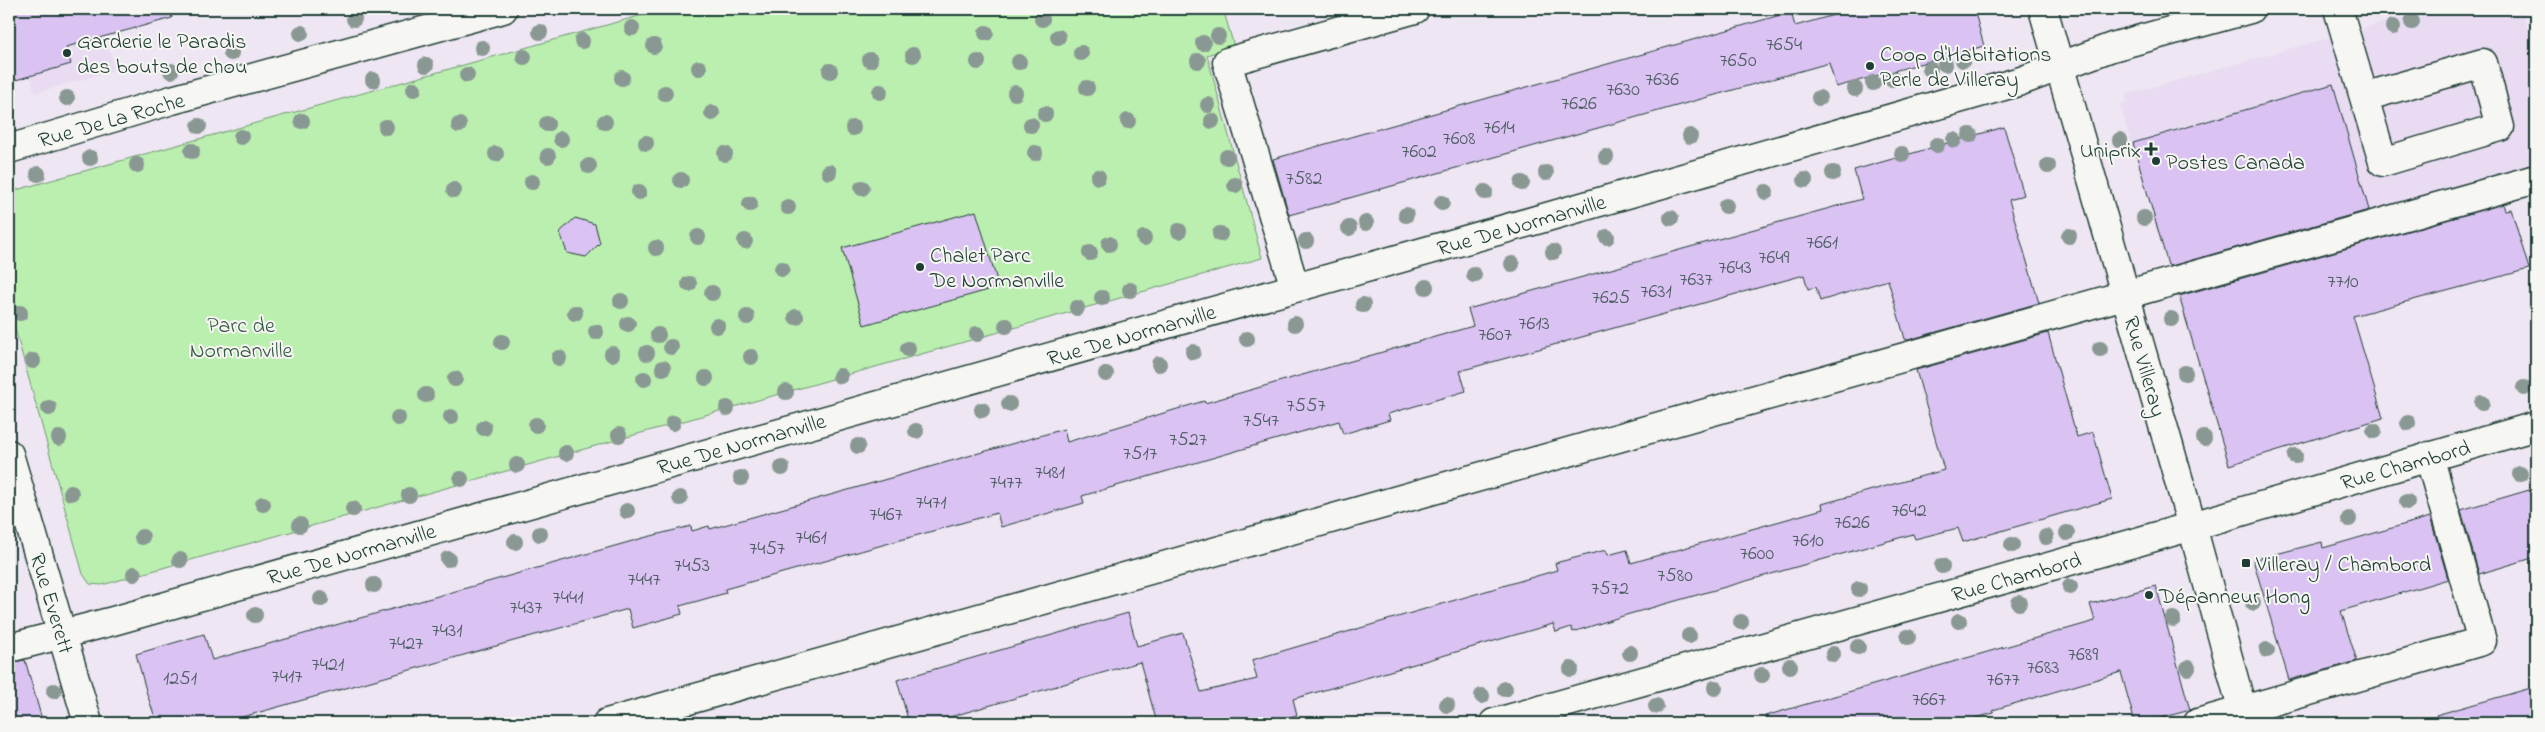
<svg xmlns="http://www.w3.org/2000/svg" width="2545" height="732" viewBox="0 0 2545 732" font-family="'Indie Flower',sans-serif">
<style>
.built{fill:#e8dbf2}
.green{fill:#bbefaf;stroke:#6d9672}
.building{fill:#dac2f2;stroke:#1f3d34}
.lines{fill:none;stroke-linecap:round;stroke-linejoin:round}
.minor-casing{stroke:#1f3d34;stroke-width:31}
.minor{stroke:#f6f6f2;stroke-width:28}
.tree{fill:#899893}
.poi-dot{fill:#1f3d34;stroke:#f6f6f2;stroke-width:2}
.labels{text-anchor:middle;stroke-width:4;stroke-linejoin:round;paint-order:stroke}
.number-label{font-size:20px;fill:#4e5e64}
.poi-label{font-size:22px;fill:#1f3d34;stroke:#f6f6f2;text-anchor:start}
.street-label{font-size:22px;fill:#1f3d34;stroke:#f6f6f2}
.park-label{font-size:22px;fill:#365846;stroke:#f6f6f2}
</style>
<rect width="100%" height="100%" fill="#eee6f2"/>
<filter id="ink" filterUnits="userSpaceOnUse"><feTurbulence type="fractalNoise" baseFrequency=".02" numOctaves="2"/><feDisplacementMap in="SourceGraphic" scale="10" xChannelSelector="R" yChannelSelector="G"/><feConvolveMatrix kernelMatrix="1 2 1 2 8 2 1 2 1" color-interpolation-filters="sRGB"/></filter>
<g filter="url(#ink)">
<path class="built" d="M12,9H97L115,70L35,93Z
M2432,9H2522L2536,59V166L2170,271L2120,105L2128,101L2125,95Z"/>
<path class="green" d="M664,9H1223L1234,46L1207,55L1262,258L102,585L90,584L83,574L9,307V192Z"/>
<path class="building" d="M9,9H170L172,18L66,47L71,64L9,82Z
M1855,9H1974L1984,46L1836,87L1829,63L1289,215L1273,159L1791,12L1795,26Z
M2333,84L2369,210L2171,266L2168,265L2133,143Z
M2004,127L2024,195L2009,200L2039,303L1908,340L1905,339L1888,280L1820,301L1816,287L1808,289L1804,275L1460,371L1466,391L1388,414L1390,420L1343,434L1339,421L1082,496L1084,503L1001,527L997,513L725,589L726,593L680,606L682,614L633,628L628,609L221,723H157L147,694L136,654L204,634L212,660L643,538L691,526L692,531L709,526L710,529L1064,429L1067,442L1204,401L1205,403L1473,326L1468,309L1862,199L1854,170Z
M2503,204L2505,210L2511,209L2529,269L2353,316L2383,418L2229,465L2179,296Z
M976,211L999,287L864,325L842,248Z
M575,218L595,224L600,243L586,257L567,253L560,232Z
M2048,333L2077,437L2093,432L2112,499L1963,542L1958,528L1915,539L1913,534L1626,615L1573,632L1571,627L1556,632L1553,624L1293,699L1297,715L1266,723H1157L1140,662L929,723H909L897,680L1128,613L1137,646L1183,633L1201,692L1257,679L1252,660L1557,570L1555,563L1606,550L1608,555L1627,550L1631,563L1823,509L1822,504L1944,470L1916,370Z
M2536,488V557L2479,574L2461,510Z
M2430,517L2448,579L2341,611L2357,661L2289,680L2253,560L2322,542L2323,548Z
M2156,586L2190,710L2143,723H2135L2121,672L1993,710L1994,713L1975,718L1977,723H1766L1765,716L2095,621L2090,604Z
M25,660L43,723H9V663Z
M2531,688L2536,703V723H2437L2436,715Z"/>
<g class="lines">
<g class="minor-casing">
<path id="minor" d="M2043,9L2192,526L2246,723
M2338,9L2383,162L2500,127L2483,63L2364,97
M9,149L172,100L503,9
M1295,288L1227,62L1415,9
M9,454L88,723
M9,648L113,621L1547,217L2021,81L2112,47L2250,9
M607,723L2536,179
M1494,723L2137,542L2536,426
M2198,723L2482,641L2429,456"/>
</g>
<use href="#minor" class="minor"/>
</g>
<g class="tree">
<circle cx="354" cy="19" r="8"/>
<circle cx="1042" cy="19" r="8"/>
<circle cx="2412" cy="22" r="8"/>
<circle cx="2393" cy="27" r="8"/>
<circle cx="632" cy="28" r="8"/>
<circle cx="540" cy="32" r="8"/>
<circle cx="301" cy="33" r="8"/>
<circle cx="986" cy="33" r="8"/>
<circle cx="1218" cy="36" r="8"/>
<circle cx="1058" cy="37" r="8"/>
<circle cx="582" cy="41" r="8"/>
<circle cx="1203" cy="43" r="8"/>
<circle cx="654" cy="46" r="8"/>
<circle cx="482" cy="48" r="8"/>
<circle cx="231" cy="53" r="8"/>
<circle cx="1081" cy="53" r="8"/>
<circle cx="913" cy="55" r="8"/>
<circle cx="524" cy="57" r="8"/>
<circle cx="870" cy="60" r="8"/>
<circle cx="1963" cy="60" r="8"/>
<circle cx="1198" cy="61" r="8"/>
<circle cx="978" cy="62" r="8"/>
<circle cx="1019" cy="62" r="8"/>
<circle cx="1945" cy="64" r="8"/>
<circle cx="426" cy="65" r="8"/>
<circle cx="699" cy="68" r="8"/>
<circle cx="1930" cy="69" r="8"/>
<circle cx="171" cy="71" r="8"/>
<circle cx="830" cy="71" r="8"/>
<circle cx="467" cy="75" r="8"/>
<circle cx="622" cy="78" r="8"/>
<circle cx="1892" cy="79" r="8"/>
<circle cx="373" cy="80" r="8"/>
<circle cx="1873" cy="83" r="8"/>
<circle cx="1087" cy="88" r="8"/>
<circle cx="414" cy="89" r="8"/>
<circle cx="1855" cy="89" r="8"/>
<circle cx="880" cy="92" r="8"/>
<circle cx="665" cy="93" r="8"/>
<circle cx="1015" cy="93" r="8"/>
<circle cx="67" cy="98" r="8"/>
<circle cx="1819" cy="98" r="8"/>
<circle cx="1208" cy="105" r="8"/>
<circle cx="712" cy="113" r="8"/>
<circle cx="1045" cy="114" r="8"/>
<circle cx="302" cy="121" r="8"/>
<circle cx="1128" cy="121" r="8"/>
<circle cx="1212" cy="121" r="8"/>
<circle cx="605" cy="122" r="8"/>
<circle cx="547" cy="124" r="8"/>
<circle cx="459" cy="125" r="8"/>
<circle cx="1031" cy="125" r="8"/>
<circle cx="199" cy="126" r="8"/>
<circle cx="386" cy="127" r="8"/>
<circle cx="853" cy="128" r="8"/>
<circle cx="1970" cy="135" r="8"/>
<circle cx="1690" cy="136" r="8"/>
<circle cx="241" cy="137" r="8"/>
<circle cx="561" cy="139" r="8"/>
<circle cx="1954" cy="140" r="8"/>
<circle cx="2120" cy="140" r="8"/>
<circle cx="646" cy="143" r="8"/>
<circle cx="1937" cy="145" r="8"/>
<circle cx="192" cy="151" r="8"/>
<circle cx="1035" cy="153" r="8"/>
<circle cx="496" cy="154" r="8"/>
<circle cx="725" cy="154" r="8"/>
<circle cx="1902" cy="154" r="8"/>
<circle cx="548" cy="156" r="8"/>
<circle cx="1227" cy="157" r="8"/>
<circle cx="1606" cy="157" r="8"/>
<circle cx="90" cy="158" r="8"/>
<circle cx="137" cy="165" r="8"/>
<circle cx="589" cy="166" r="8"/>
<circle cx="2048" cy="166" r="8"/>
<circle cx="829" cy="172" r="8"/>
<circle cx="1546" cy="173" r="8"/>
<circle cx="1833" cy="173" r="8"/>
<circle cx="38" cy="174" r="8"/>
<circle cx="1098" cy="177" r="8"/>
<circle cx="681" cy="180" r="8"/>
<circle cx="1805" cy="180" r="8"/>
<circle cx="532" cy="182" r="8"/>
<circle cx="1522" cy="183" r="8"/>
<circle cx="1235" cy="185" r="8"/>
<circle cx="862" cy="188" r="8"/>
<circle cx="454" cy="190" r="8"/>
<circle cx="639" cy="192" r="8"/>
<circle cx="1485" cy="192" r="8"/>
<circle cx="1766" cy="192" r="8"/>
<circle cx="1442" cy="203" r="8"/>
<circle cx="750" cy="204" r="8"/>
<circle cx="1726" cy="206" r="8"/>
<circle cx="788" cy="207" r="8"/>
<circle cx="1406" cy="215" r="8"/>
<circle cx="1671" cy="218" r="8"/>
<circle cx="2144" cy="218" r="8"/>
<circle cx="1366" cy="223" r="8"/>
<circle cx="1349" cy="228" r="8"/>
<circle cx="1179" cy="231" r="8"/>
<circle cx="1220" cy="234" r="8"/>
<circle cx="2069" cy="236" r="8"/>
<circle cx="698" cy="237" r="8"/>
<circle cx="1607" cy="237" r="8"/>
<circle cx="1144" cy="238" r="8"/>
<circle cx="745" cy="241" r="8"/>
<circle cx="1306" cy="241" r="8"/>
<circle cx="1109" cy="244" r="8"/>
<circle cx="656" cy="248" r="8"/>
<circle cx="1553" cy="252" r="8"/>
<circle cx="1090" cy="253" r="8"/>
<circle cx="1512" cy="264" r="8"/>
<circle cx="782" cy="269" r="8"/>
<circle cx="1474" cy="275" r="8"/>
<circle cx="689" cy="284" r="8"/>
<circle cx="1426" cy="287" r="8"/>
<circle cx="1130" cy="290" r="8"/>
<circle cx="712" cy="293" r="8"/>
<circle cx="1102" cy="298" r="8"/>
<circle cx="621" cy="301" r="8"/>
<circle cx="1363" cy="305" r="8"/>
<circle cx="1077" cy="308" r="8"/>
<circle cx="20" cy="313" r="8"/>
<circle cx="575" cy="313" r="8"/>
<circle cx="747" cy="317" r="8"/>
<circle cx="796" cy="317" r="8"/>
<circle cx="2171" cy="319" r="8"/>
<circle cx="628" cy="324" r="8"/>
<circle cx="1295" cy="324" r="8"/>
<circle cx="717" cy="326" r="8"/>
<circle cx="1006" cy="326" r="8"/>
<circle cx="596" cy="332" r="8"/>
<circle cx="977" cy="334" r="8"/>
<circle cx="658" cy="335" r="8"/>
<circle cx="1247" cy="339" r="8"/>
<circle cx="502" cy="342" r="8"/>
<circle cx="671" cy="347" r="8"/>
<circle cx="908" cy="349" r="8"/>
<circle cx="2100" cy="349" r="8"/>
<circle cx="1193" cy="352" r="8"/>
<circle cx="647" cy="353" r="8"/>
<circle cx="612" cy="354" r="8"/>
<circle cx="751" cy="357" r="8"/>
<circle cx="559" cy="358" r="8"/>
<circle cx="33" cy="361" r="8"/>
<circle cx="1159" cy="364" r="8"/>
<circle cx="663" cy="368" r="8"/>
<circle cx="2185" cy="373" r="8"/>
<circle cx="1106" cy="374" r="8"/>
<circle cx="840" cy="376" r="8"/>
<circle cx="706" cy="378" r="8"/>
<circle cx="455" cy="379" r="8"/>
<circle cx="644" cy="379" r="8"/>
<circle cx="2524" cy="388" r="8"/>
<circle cx="786" cy="392" r="8"/>
<circle cx="426" cy="395" r="8"/>
<circle cx="2482" cy="403" r="8"/>
<circle cx="1009" cy="404" r="8"/>
<circle cx="49" cy="408" r="8"/>
<circle cx="727" cy="408" r="8"/>
<circle cx="982" cy="410" r="8"/>
<circle cx="451" cy="417" r="8"/>
<circle cx="398" cy="418" r="8"/>
<circle cx="673" cy="423" r="8"/>
<circle cx="2408" cy="423" r="8"/>
<circle cx="536" cy="425" r="8"/>
<circle cx="484" cy="428" r="8"/>
<circle cx="916" cy="431" r="8"/>
<circle cx="2374" cy="431" r="8"/>
<circle cx="619" cy="435" r="8"/>
<circle cx="59" cy="438" r="8"/>
<circle cx="2204" cy="438" r="8"/>
<circle cx="858" cy="446" r="8"/>
<circle cx="566" cy="453" r="8"/>
<circle cx="2295" cy="456" r="8"/>
<circle cx="517" cy="465" r="8"/>
<circle cx="782" cy="468" r="8"/>
<circle cx="2520" cy="474" r="8"/>
<circle cx="741" cy="478" r="8"/>
<circle cx="461" cy="479" r="8"/>
<circle cx="71" cy="493" r="8"/>
<circle cx="409" cy="495" r="8"/>
<circle cx="680" cy="498" r="8"/>
<circle cx="2407" cy="502" r="8"/>
<circle cx="263" cy="504" r="8"/>
<circle cx="353" cy="509" r="8"/>
<circle cx="627" cy="511" r="8"/>
<circle cx="2349" cy="519" r="8"/>
<circle cx="300" cy="525" r="8"/>
<circle cx="2067" cy="533" r="8"/>
<circle cx="540" cy="534" r="8"/>
<circle cx="142" cy="537" r="8"/>
<circle cx="2046" cy="537" r="8"/>
<circle cx="515" cy="542" r="8"/>
<circle cx="2012" cy="545" r="8"/>
<circle cx="448" cy="559" r="8"/>
<circle cx="180" cy="560" r="8"/>
<circle cx="1942" cy="566" r="8"/>
<circle cx="134" cy="574" r="8"/>
<circle cx="374" cy="585" r="8"/>
<circle cx="2070" cy="587" r="8"/>
<circle cx="1859" cy="589" r="8"/>
<circle cx="321" cy="599" r="8"/>
<circle cx="2019" cy="603" r="8"/>
<circle cx="2253" cy="603" r="8"/>
<circle cx="255" cy="615" r="8"/>
<circle cx="2173" cy="619" r="8"/>
<circle cx="1959" cy="621" r="8"/>
<circle cx="1741" cy="622" r="8"/>
<circle cx="1689" cy="636" r="8"/>
<circle cx="1908" cy="637" r="8"/>
<circle cx="1858" cy="647" r="8"/>
<circle cx="2267" cy="650" r="8"/>
<circle cx="1630" cy="653" r="8"/>
<circle cx="1833" cy="654" r="8"/>
<circle cx="1790" cy="666" r="8"/>
<circle cx="2188" cy="668" r="8"/>
<circle cx="1571" cy="669" r="8"/>
<circle cx="1762" cy="675" r="8"/>
<circle cx="1715" cy="688" r="8"/>
<circle cx="1505" cy="689" r="8"/>
<circle cx="54" cy="691" r="8"/>
<circle cx="1482" cy="696" r="8"/>
<circle cx="1447" cy="705" r="8"/>
<circle cx="1656" cy="706" r="8"/>
</g>
</g>
<g class="poi-dot">
<circle cx="67" cy="53" r="5"/>
<circle cx="1870" cy="66" r="5"/>
<path d="M2148.5 141.5h5v5h5v5h-5v5h-5v-5h-5v-5h5z"/>
<circle cx="2156" cy="161" r="5"/>
<circle cx="920" cy="267" r="5"/>
<rect x="2241" y="558" width="10" height="10" rx="2.5"/>
<circle cx="2149" cy="595" r="5"/>
</g>
<g class="labels">
<g class="number-label">
<text x="1784" y="50">7654</text>
<text x="1738" y="66">7650</text>
<text x="1662" y="85">7636</text>
<text x="1623" y="95">7630</text>
<text x="1579" y="109">7626</text>
<text x="1499" y="133">7614</text>
<text x="1459" y="144">7608</text>
<text x="1419" y="157">7602</text>
<text x="1304" y="184">7582</text>
<text x="1822" y="248">7661</text>
<text x="1774" y="263">7649</text>
<text x="1735" y="273">7643</text>
<text x="1696" y="285">7637</text>
<text x="2343" y="287">7710</text>
<text x="1656" y="297">7631</text>
<text x="1611" y="303">7625</text>
<text x="1534" y="329">7613</text>
<text x="1495" y="340">7607</text>
<text x="1306" y="411">7557</text>
<text x="1261" y="426">7547</text>
<text x="1188" y="445">7527</text>
<text x="1140" y="459">7517</text>
<text x="1050" y="478">7481</text>
<text x="1006" y="488">7477</text>
<text x="931" y="508">7471</text>
<text x="1909" y="516">7642</text>
<text x="886" y="520">7467</text>
<text x="1852" y="528">7626</text>
<text x="811" y="543">7461</text>
<text x="1808" y="546">7610</text>
<text x="767" y="554">7457</text>
<text x="1757" y="559">7600</text>
<text x="692" y="571">7453</text>
<text x="1675" y="581">7580</text>
<text x="644" y="585">7447</text>
<text x="1610" y="594">7572</text>
<text x="568" y="603">7441</text>
<text x="526" y="613">7437</text>
<text x="447" y="636">7431</text>
<text x="406" y="649">7427</text>
<text x="2083" y="660">7689</text>
<text x="328" y="670">7421</text>
<text x="2043" y="673">7683</text>
<text x="287" y="682">7417</text>
<text x="180" y="684">1251</text>
<text x="2003" y="685">7677</text>
<text x="1929" y="705">7667</text>
</g>
<g class="poi-label">
<text x="77" y="48">Garderie le Paradis<tspan x="77" dy="25">des bouts de chou</tspan></text>
<text x="1880" y="61">Coop d'Habitations<tspan x="1880" dy="25">Perle de Villeray</tspan></text>
<text x="2141" y="157" text-anchor="end">Uniprix</text>
<text x="2166" y="169">Postes Canada</text>
<text x="930" y="262">Chalet Parc<tspan x="930" dy="25">De Normanville</tspan></text>
<text x="2256" y="571">Villeray / Chambord</text>
<text x="2159" y="603">Dépanneur Hong</text>
</g>
<g class="street-label">
<text transform="translate(111 119) rotate(-16)" y="8">Rue De La Roche</text>
<text transform="translate(1521 224) rotate(-16)" y="8">Rue De Normanville</text>
<text transform="translate(1131 334) rotate(-16)" y="8">Rue De Normanville</text>
<text transform="translate(2146 366) rotate(74)" y="8">Rue Villeray</text>
<text transform="translate(741 443) rotate(-16)" y="8">Rue De Normanville</text>
<text transform="translate(2405 464) rotate(-16)" y="8">Rue Chambord</text>
<text transform="translate(351 553) rotate(-16)" y="8">Rue De Normanville</text>
<text transform="translate(2016 576) rotate(-16)" y="8">Rue Chambord</text>
<text transform="translate(53 603) rotate(73)" y="8">Rue Everett</text>
</g>
<g class="park-label">
<text x="241" y="332">Parc de<tspan x="241" dy="25">Normanville</tspan></text>
</g>
</g>
<rect width="2545" height="732" fill="none" stroke="#f6f6f2" stroke-width="30"/>
<rect x="15" y="15" width="2515" height="702" fill="none" stroke="#1f3d34" stroke-width="2" filter="url(#ink)"/>
</svg>
